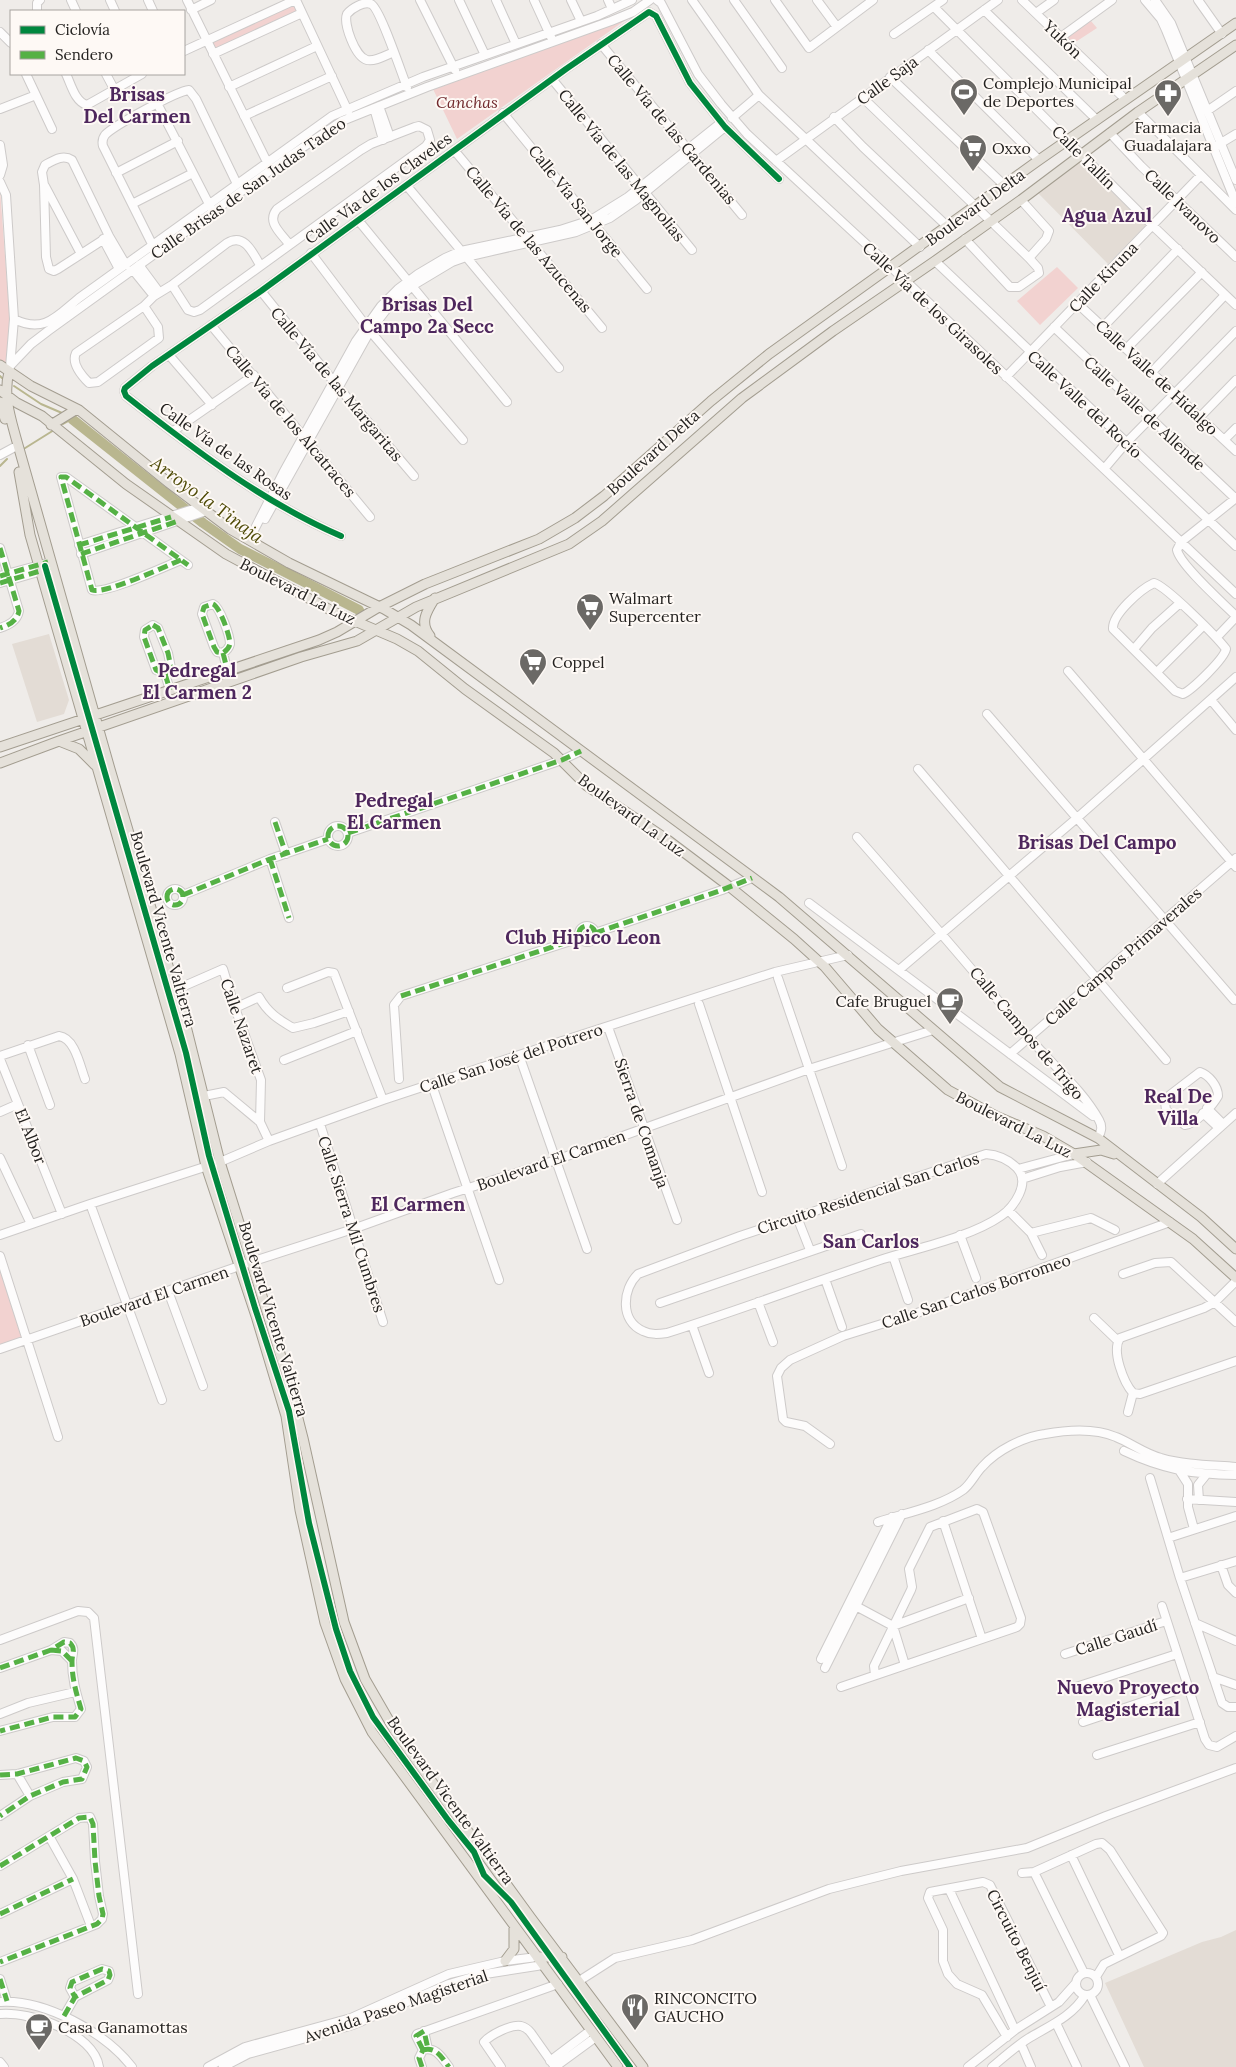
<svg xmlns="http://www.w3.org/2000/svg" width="1236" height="2067" viewBox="0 0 1236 2067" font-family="Lora,serif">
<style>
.built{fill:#e3dcd5}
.green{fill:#f2d2d0}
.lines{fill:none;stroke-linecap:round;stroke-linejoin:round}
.stream{stroke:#b9b68f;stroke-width:2}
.river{stroke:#b9b68f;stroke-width:10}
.minor-casing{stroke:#cdcac9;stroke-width:10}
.major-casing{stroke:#a39d90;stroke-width:11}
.minor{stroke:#fdfcfc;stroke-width:8}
.major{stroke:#e5e1da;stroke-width:9}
.quiet{stroke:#55b145;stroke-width:5;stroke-dasharray:10 5;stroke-linecap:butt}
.cycleway-casing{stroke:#fef9f5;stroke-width:9}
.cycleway{stroke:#00873e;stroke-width:6}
.labels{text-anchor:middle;stroke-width:4;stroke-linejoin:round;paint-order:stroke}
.street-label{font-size:16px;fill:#242220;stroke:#fef9f5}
.poi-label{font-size:16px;fill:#242220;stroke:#fef9f5;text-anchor:start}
.park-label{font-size:16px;font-style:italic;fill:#71292d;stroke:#fef9f5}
.water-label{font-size:18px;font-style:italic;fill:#4f4b07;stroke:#fef9f5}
.quarter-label{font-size:19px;font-weight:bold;fill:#4e275d;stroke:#fef9f5}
</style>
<rect width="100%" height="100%" fill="#efece9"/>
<path class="built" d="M1081,161L1146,225L1108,264L1038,193Z
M49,634L69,700L64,714L37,722L12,644Z
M1236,1930V2067H1144L1105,1983L1202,1942L1221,1937Z"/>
<path class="green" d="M293,3L298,12L216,51L211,42Z
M627,19L457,139L433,89Z
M1091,21L1097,28L1074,43L1065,36Z
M0,190L10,321L6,366L0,362Z
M1057,267L1078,288L1040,325L1017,301Z
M0,1256L27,1340L0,1349Z"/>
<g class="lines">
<path class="stream" d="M0,376L2,378
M14,386L41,404L62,413
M63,424L72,419
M22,450L54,430
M0,466L7,459"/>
<path class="river" d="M72,419L203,523L240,549L359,610"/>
<g class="minor-casing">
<path id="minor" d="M71,0L76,11
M110,0L115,11
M148,0L153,11
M187,0L268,164
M296,0L348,111
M420,0L455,70
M459,0L485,55
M496,0L516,44
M534,0L551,37
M571,0L581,21
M608,0L612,9
M657,0L661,3L698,74L721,104L747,134L891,267L1236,594
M692,0L759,95L920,247
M734,0L782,68
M775,0L809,48L873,0
M817,0L837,27
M1022,0L1125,99
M1145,0L1161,19L1166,30L1236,203
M1155,0L1171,23L1236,180
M1198,0L1222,34
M934,7L1153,226L1236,305
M191,10L211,0
M984,10L1097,120
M37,11V3L40,0
M1036,13L1054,0
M0,32L11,43
M894,34L943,0
M1061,37L1112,0
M601,44L742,215
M928,50L1039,160
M184,51L295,0
M394,52C386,55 375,62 367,60C355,57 343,23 347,14C352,8 364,1 371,4C380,8 402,75 407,87
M213,54L302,13
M26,74L52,129
M66,74C71,84 75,102 87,105L142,74
M106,74L114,89
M890,77L1004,185
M552,79L692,250
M229,87L317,46
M862,97L1029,258L1038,268L1039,273L1019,287H1010L965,239
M157,103L211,208
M379,106L390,137
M374,108L383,140
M0,109L36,95
M1207,111L1236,91
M1138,112L1236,210
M503,113L647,289
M244,116L332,76
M834,117L863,147L948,227
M732,118L759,95
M1110,133L1141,166L1236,257
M0,145L3,165L0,175
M1216,146L1236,134
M454,150L602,328
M776,161L998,0
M116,173L178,141
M0,182L6,195L14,319C44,334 57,316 79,298L332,116L423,77L597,16L632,0
M45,186L81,254
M407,186L559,368
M1021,200L1049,231L1046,239L1029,258
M132,204L193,173
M358,220L507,402
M109,236L58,269L54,271L49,269L46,257L44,185L42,172L45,165C54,160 63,154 72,160L109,236L126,265
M103,239L119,269
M154,248L103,146C102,142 102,139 105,135C113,126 177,91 189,90L196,99L237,184
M311,253L370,331L463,440
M935,261L1236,546
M139,265L159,292
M133,270L154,296
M172,285L188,310L194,312L200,310L426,146L430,140L427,130L419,126L415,127L371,144L361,150L277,209C266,222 281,233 289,244
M261,291L334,382L414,476
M1078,304L1236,451
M144,306L158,327L159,338L98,382L89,383C82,376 71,363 76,353L144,306L154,296L172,285L227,243C244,233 252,251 260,265
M211,325L370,517
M1054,327L1236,499
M1103,327L1178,249
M1126,349L1202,272
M169,355L212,405
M10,366L31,344L48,331L293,154L342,121L427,87L611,21L633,12L650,0
M10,367L14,319
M1151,373L1225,295
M1006,377L1200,176
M1200,417L1236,380
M172,432L254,375
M1224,440L1236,428
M0,455L13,448
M1104,469L1126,443L1236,331
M1236,498L1181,542L1177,550C1180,565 1223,603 1236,616
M265,519L370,331L386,310L412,286L452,262L466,257L576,232L610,218L636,200L725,127
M341,536C267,504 203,456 140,407L126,396L124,391L125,388L152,366L261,291L566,69L649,12L656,16L690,83L725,127L779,179
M249,540L283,473L356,341L381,306L398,289L418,274L445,258L461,251L560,230L591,220L628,197L722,122
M79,545L200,507
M0,548L19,611C17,621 9,625 0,628
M81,554L206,511
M181,560C166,566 104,595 92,590L61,477H66L188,565
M0,576L51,562
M0,583L52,568
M1154,583C1166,586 1217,637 1226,649C1224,659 1193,689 1183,694L1175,691L1113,629C1112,614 1141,589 1154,583Z
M213,604C220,607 230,636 230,644C229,648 226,651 223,653L217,652L214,647L202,614L204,607Z
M153,625L158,628L168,653L171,668L165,674L156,670L144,637L145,630Z
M1217,637L1236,617
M1134,649L1152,628L1180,603
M223,653L227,669
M1068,671L1236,867
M1157,672L1203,626
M165,674L170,690
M1211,700L1236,730
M987,714L1234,1000
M918,769L1166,1060
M275,822L286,854
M328 836a10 10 0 1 1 20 0a10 10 0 1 1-20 0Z
M348,833L562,760L581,751
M857,837C915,903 972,969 1028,1036C1051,1064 1082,1089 1099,1120C1103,1127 1101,1132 1098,1138
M270,859L289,918
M167 897a8 8 0 1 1 16 0a8 8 0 1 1-16 0Z
M183,895L270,859L328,839
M809,903L1093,1116
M579 934a8 8 0 1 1 16 0a8 8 0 1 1-16 0Z
M595,933L722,890L752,878
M899,970L1077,818L1236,677
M778,978L842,1166
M287,988L328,972L334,973L383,1100
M175,990L223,969L235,1008L261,1080L260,1122L269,1141
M699,1004L762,1192
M235,1008L259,997C268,1013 278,1019 293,1028L314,1023L349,1011
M608,1027L677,1220
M28,1045L50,1105
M1010,1054L1236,858
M519,1055L587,1249
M0,1056L59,1036C75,1038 80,1066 85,1079
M0,1059L62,1214
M284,1060L357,1031
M1200,1072C1209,1075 1218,1086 1218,1096C1213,1105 1196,1124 1185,1125L1166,1110L1165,1102L1170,1095Z
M399,1079L394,1005L401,996L580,938
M433,1088L499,1280
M204,1096L224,1092L260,1122
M1207,1108L1223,1124
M0,1112L18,1104
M1203,1113L1218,1127
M321,1127L383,1322
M986,1154C999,1155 1008,1159 1017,1168C1031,1183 1014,1207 1001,1216C971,1237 918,1248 883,1259C811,1283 739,1310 667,1333C659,1334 651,1335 643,1331C620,1321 622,1290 638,1274L740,1236Z
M0,1158L31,1224
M1018,1169L1074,1154
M1022,1179L1060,1167L1087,1162
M1157,1184L1236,1113
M92,1209L162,1400
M1008,1210L1031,1233L1091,1218L1115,1230
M797,1217L810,1250
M1031,1233L1042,1255
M0,1235L90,1204L220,1162L269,1141L383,1100L519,1055L775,972L848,955
M960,1235L976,1278
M0,1256L58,1437
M893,1256L908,1300
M1123,1274L1155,1263L1171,1262L1236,1322
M825,1279L842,1327
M168,1291L203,1386
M758,1302L773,1342
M660,1303L861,1234
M1094,1318L1118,1341
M692,1325L709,1373
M0,1349L251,1262L353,1229L453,1193L556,1160L809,1069L933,1030
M1133,1393C1124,1383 1111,1351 1120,1338L1204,1308L1215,1302L1236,1281
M1133,1393L1140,1394L1236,1361
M1128,1412L1133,1393
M830,1444L805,1426L786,1422L783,1419L777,1376L781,1368L790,1360L843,1336L917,1313L1170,1222
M1124,1451C1164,1470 1192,1474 1236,1475
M1179,1470L1188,1484V1507L1194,1529
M1150,1478L1180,1578L1222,1703L1228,1707H1236
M1187,1499L1236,1502
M1199,1500L1198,1485L1206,1475
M943,1521L982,1639
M878,1522C905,1513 939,1507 963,1490C971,1484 975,1474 982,1467C997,1450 1023,1437 1045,1434C1067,1430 1095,1428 1116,1437C1131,1443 1145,1454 1161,1458C1185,1465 1211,1465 1236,1467
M1168,1538L1236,1516
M1221,1565L1228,1585L1236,1593
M1180,1578L1236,1561
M852,1604L893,1626L905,1665
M1162,1606L1205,1739L1209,1745L1217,1747L1236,1736
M1195,1623L1236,1641
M893,1626L969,1598
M0,1640L78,1611L88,1612L94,1618L138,1994
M51,1650L62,1651L72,1661
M1065,1654L1166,1621
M821,1659L892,1517
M0,1668L51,1650L64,1642L70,1643C76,1649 72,1654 72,1661C72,1679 76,1692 81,1709L75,1717H53L0,1731
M825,1668L902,1514
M1213,1677L1236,1685
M841,1687L1017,1627L1020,1624L1021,1618L983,1512L977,1509L930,1527L909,1569L912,1587L911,1590L874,1666L875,1675
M1076,1687L1177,1654
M0,1714L28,1703L75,1692
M1083,1722L1187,1687
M1097,1755L1200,1722
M17,1774L30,1796
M0,1775L17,1774L76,1758L84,1761L87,1767L82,1779L63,1782L30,1796L0,1816
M49,1836L73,1879L91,1926
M1071,1855L1119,1955
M0,1866L79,1818L90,1817L93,1824L95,1861L99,1896L103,1914L102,1919L97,1924L0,1962
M1034,1872L1084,1973
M1022,1873L1034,1872L1096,1844L1102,1843L1110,1850L1163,1933L1161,1936L1104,1964L1096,1977
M949,1889L1015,2030
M0,1914L73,1879
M1076 1984a11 11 0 1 1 22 0a11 11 0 1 1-22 0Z
M0,1979L7,2001
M579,1981L615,1958L692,1940L829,1889L901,1871L1027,1848L1106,1816L1236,1768
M1090,1995L1125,2067
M0,2002C44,1999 105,2032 132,2067
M0,2014C30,2011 94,2033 99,2067
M64,2016L75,1997L108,1980L110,1975L109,1971L102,1969L72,1982L70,1988L75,1997
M1056,2023L1077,2067
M424,2031L428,2049
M1007,2037L982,1995L957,1984L948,1974L943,1961V1930L928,1898L930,1892L983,1882L990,1885L1051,2007
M1021,2044L1031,2067
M423,2050L416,2036L417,2034L558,1984
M423,2050C436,2046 442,2058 449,2067
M550,2061L591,2030
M0,2062L4,2067
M208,2067L245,2047L351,2018L449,1974L505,1961L537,1957
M223,2067L248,2054L353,2025L449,1984L479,1975L543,1965
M422,2067L419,2058L423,2050
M501,2067L484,2042C490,2035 511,2024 521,2026C525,2027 528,2029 531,2033L555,2067
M555,2067L596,2037
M968,2067L1015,2030L1059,2002L1075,1984
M992,2067C1004,2057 1016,2046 1029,2038C1049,2026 1073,2016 1085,1995"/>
</g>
<g class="major-casing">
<path id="major" d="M0,365L31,386L79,410L169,483L230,529L289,563L384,609L411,625L779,897L1000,1087L1098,1138L1201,1217L1236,1249
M9,372C3,394 10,416 16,438L110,769L187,1030L220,1162L288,1379L303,1438L344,1622L365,1679L395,1731L531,1918L643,2067
M0,390L17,403L42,416L126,484L226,554L336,613L397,639L418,651L465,689L554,753L587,786L665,838L730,887L794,939L825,967L878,1029L948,1090L996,1116L1043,1136L1074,1154L1193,1239L1236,1278
M0,402L5,419
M51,425L77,409
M19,472L30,535L180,1054L206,1166L256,1316L286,1416L300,1510L325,1623L345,1679L372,1732L618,2067
M430,636C419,622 427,611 435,598
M59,741L79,749L95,765
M0,747L319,640L337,632L379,607L425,584L539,539L575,518L604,496L711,401L769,354L1039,160L1236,23
M0,763L59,741L301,657L357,641L416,607L569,544L602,521L742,398L833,331L935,261L1021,200L1138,112L1236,45
M1074,1154L1101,1150L1114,1154
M537,1957H562
M505,1961L514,1949V1928"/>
</g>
<use href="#minor" class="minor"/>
<use href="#major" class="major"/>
<path class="quiet" d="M79,545L171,517
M0,548L19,611C17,621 9,625 0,628
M81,554L178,521
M181,560C166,566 104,595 92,590L61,477H66L188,565
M0,576L48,562
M0,583L50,568
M213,604C220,607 230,636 230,644C229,648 226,651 223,653L217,652L214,647L202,614L204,607Z
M153,625L158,628L168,653L171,668L165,674L156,670L144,637L145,630Z
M223,653L227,669
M165,674L170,690
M275,822L286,854
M328 836a10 10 0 1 1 20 0a10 10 0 1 1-20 0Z
M348,833L562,760L581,751
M270,859L289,918
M167 897a8 8 0 1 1 16 0a8 8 0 1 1-16 0Z
M183,895L270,859L328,839
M579 934a8 8 0 1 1 16 0a8 8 0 1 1-16 0Z
M595,933L722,890L752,878
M401,996L580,938
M51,1650L62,1651L72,1661
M0,1668L51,1650L64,1642L70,1643C76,1649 72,1654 72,1661C72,1679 76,1692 81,1709L75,1717H53L0,1731
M0,1775L17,1774L76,1758L84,1761L87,1767L82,1779L63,1782L30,1796L0,1816
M0,1866L79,1818L90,1817L93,1824L95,1861L99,1896L103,1914L102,1919L97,1924L0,1962
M0,1914L73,1879
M0,1979L7,2001
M64,2016L75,1997L108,1980L110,1975L109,1971L102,1969L72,1982L70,1988L75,1997
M423,2050L416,2036L424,2031L428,2049
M423,2050C436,2046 442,2058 449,2067
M422,2067L419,2058L423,2050"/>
<g class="cycleway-casing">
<path id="cycleway" d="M341,536C267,504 203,456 140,407L126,396L124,391L125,388L152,366L261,291L566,69L649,12L656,16L690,83L725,127L779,179
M45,566L186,1053L209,1156L255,1308L289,1411L309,1523L336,1629L350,1671L373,1717L448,1820L474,1852L484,1875L511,1902L630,2067"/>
</g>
<use href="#cycleway" class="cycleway"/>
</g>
<defs>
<g id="stadium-pin" transform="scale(1.4375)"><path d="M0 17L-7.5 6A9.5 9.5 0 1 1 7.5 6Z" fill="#6b6966" stroke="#fef9f5"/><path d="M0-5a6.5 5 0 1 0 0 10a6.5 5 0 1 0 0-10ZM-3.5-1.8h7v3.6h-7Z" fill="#fff"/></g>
<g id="pharmacy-pin" transform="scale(1.4375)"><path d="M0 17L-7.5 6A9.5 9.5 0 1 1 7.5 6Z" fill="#6b6966" stroke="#fef9f5"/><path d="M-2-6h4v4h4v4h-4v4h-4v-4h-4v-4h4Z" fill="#fff"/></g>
<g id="supermarket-pin" transform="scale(1.4375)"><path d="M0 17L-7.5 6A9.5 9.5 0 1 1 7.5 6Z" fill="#6b6966" stroke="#fef9f5"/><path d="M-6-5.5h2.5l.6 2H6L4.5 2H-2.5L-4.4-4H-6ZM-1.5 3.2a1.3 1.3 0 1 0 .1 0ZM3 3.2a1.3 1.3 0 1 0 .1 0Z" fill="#fff"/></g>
<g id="cafe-pin" transform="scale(1.4375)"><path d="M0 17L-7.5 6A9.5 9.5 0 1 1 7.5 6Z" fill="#6b6966" stroke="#fef9f5"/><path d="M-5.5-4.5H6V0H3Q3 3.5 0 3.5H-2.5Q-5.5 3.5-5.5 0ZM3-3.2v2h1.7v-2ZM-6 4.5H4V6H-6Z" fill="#fff"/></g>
<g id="restaurant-pin" transform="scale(1.4375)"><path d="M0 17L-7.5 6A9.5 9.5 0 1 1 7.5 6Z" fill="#6b6966" stroke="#fef9f5"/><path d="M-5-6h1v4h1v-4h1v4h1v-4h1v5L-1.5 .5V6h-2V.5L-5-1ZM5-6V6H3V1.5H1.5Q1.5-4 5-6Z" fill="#fff"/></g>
</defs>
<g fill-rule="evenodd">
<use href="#stadium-pin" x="964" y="92"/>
<use href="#pharmacy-pin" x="1168" y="93"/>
<use href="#supermarket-pin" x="973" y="148"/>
<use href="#supermarket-pin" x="590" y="607"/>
<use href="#supermarket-pin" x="533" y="662"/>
<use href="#cafe-pin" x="950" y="1001"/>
<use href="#restaurant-pin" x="635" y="2007"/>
<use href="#cafe-pin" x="39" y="2027"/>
</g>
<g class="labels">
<g class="street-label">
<text transform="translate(1063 39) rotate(44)" y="6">Yukón</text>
<text transform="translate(887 80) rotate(-36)" y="6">Calle Saja</text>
<text transform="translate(672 129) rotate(50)" y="6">Calle Vía de las Gardenias</text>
<text transform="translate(1084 157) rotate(45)" y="6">Calle Tallín</text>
<text transform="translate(622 165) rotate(51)" y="6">Calle Vía de las Magnolias</text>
<text transform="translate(248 188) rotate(-35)" y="6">Calle Brisas de San Judas Tadeo</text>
<text transform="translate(378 188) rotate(-36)" y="6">Calle Vía de los Claveles</text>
<text transform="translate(576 201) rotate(51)" y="6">Calle Vía San Jorge</text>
<text transform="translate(1183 206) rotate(44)" y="6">Calle Ivanovo</text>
<text transform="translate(975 207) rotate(-36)" y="6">Boulevard Delta</text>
<text transform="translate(529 239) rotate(50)" y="6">Calle Vía de las Azucenas</text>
<text transform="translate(1103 277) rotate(-46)" y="6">Calle Kiruna</text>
<text transform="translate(933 308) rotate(43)" y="6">Calle Vía de los Girasoles</text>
<text transform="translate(1157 377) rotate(43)" y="6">Calle Valle de Hidalgo</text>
<text transform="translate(337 384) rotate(50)" y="6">Calle Vía de las Margaritas</text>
<text transform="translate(1085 404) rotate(43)" y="6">Calle Valle del Rocío</text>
<text transform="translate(1145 413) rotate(43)" y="6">Calle Valle de Allende</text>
<text transform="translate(291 421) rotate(50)" y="6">Calle Vía de los Alcatraces</text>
<text transform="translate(226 451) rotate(35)" y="6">Calle Vía de las Rosas</text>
<text transform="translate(653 452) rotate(-42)" y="6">Boulevard Delta</text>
<text transform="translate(298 591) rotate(27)" y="6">Boulevard La Luz</text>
<text transform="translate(632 815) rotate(36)" y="6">Boulevard La Luz</text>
<text transform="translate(164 929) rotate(74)" y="6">Boulevard Vicente Valtierra</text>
<text transform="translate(1123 956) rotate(-41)" y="6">Calle Campos Primaverales</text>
<text transform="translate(242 1026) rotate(71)" y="6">Calle Nazaret</text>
<text transform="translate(1027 1033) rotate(50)" y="6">Calle Campos de Trigo</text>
<text transform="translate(511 1058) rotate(-18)" y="6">Calle San José del Potrero</text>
<text transform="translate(642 1123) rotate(71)" y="6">Sierra de Comanja</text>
<text transform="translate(1014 1124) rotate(27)" y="6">Boulevard La Luz</text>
<text transform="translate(31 1136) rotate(68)" y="6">El Albor</text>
<text transform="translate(551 1160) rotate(-19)" y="6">Boulevard El Carmen</text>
<text transform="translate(868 1193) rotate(-18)" y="6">Circuito Residencial San Carlos</text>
<text transform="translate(352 1224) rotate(72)" y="6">Calle Sierra Mil Cumbres</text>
<text transform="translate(976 1291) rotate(-19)" y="6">Calle San Carlos Borromeo</text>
<text transform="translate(154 1296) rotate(-19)" y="6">Boulevard El Carmen</text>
<text transform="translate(274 1319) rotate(73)" y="6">Boulevard Vicente Valtierra</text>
<text transform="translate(1116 1637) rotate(-18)" y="6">Calle Gaudí</text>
<text transform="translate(451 1800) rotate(54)" y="6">Boulevard Vicente Valtierra</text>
<text transform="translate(1017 1940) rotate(63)" y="6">Circuito Benjuí</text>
<text transform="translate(396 2006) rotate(-19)" y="6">Avenida Paseo Magisterial</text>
</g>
<g class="poi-label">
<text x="983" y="89">Complejo Municipal<tspan x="983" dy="18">de Deportes</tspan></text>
<text x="1168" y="133" text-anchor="middle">Farmacia<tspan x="1168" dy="18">Guadalajara</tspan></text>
<text x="992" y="154">Oxxo</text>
<text x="609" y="604">Walmart<tspan x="609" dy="18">Supercenter</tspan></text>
<text x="552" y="668">Coppel</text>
<text x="931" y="1007" text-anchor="end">Cafe Bruguel</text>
<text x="654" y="2004">RINCONCITO<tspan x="654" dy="18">GAUCHO</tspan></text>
<text x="58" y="2033">Casa Ganamottas</text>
</g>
<g class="park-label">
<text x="467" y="108">Canchas</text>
</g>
<g class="water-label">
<text transform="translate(207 500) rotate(36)" y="6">Arroyo la Tinaja</text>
</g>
<g class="quarter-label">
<text x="137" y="101">Brisas<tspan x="137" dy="22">Del Carmen</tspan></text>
<text x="1107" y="222">Agua Azul</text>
<text x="427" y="311">Brisas Del<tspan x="427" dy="22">Campo 2a Secc</tspan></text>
<text x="197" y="677">Pedregal<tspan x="197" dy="22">El Carmen 2</tspan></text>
<text x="394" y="807">Pedregal<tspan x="394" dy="22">El Carmen</tspan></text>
<text x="1097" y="849">Brisas Del Campo</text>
<text x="583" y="944">Club Hipico Leon</text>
<text x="1178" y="1103">Real De<tspan x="1178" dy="22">Villa</tspan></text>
<text x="418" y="1211">El Carmen</text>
<text x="871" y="1248">San Carlos</text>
<text x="1128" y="1694">Nuevo Proyecto<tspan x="1128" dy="22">Magisterial</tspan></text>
</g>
</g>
<rect x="10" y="10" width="175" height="65" fill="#fef9f5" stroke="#a7a3a0"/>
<rect x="20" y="26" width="25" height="8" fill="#00873e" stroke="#a7a3a0"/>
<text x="55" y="35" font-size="15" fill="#242220">Ciclovía</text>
<rect x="20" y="51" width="25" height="8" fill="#55b145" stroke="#a7a3a0"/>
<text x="55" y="60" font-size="15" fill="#242220">Sendero</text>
</svg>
